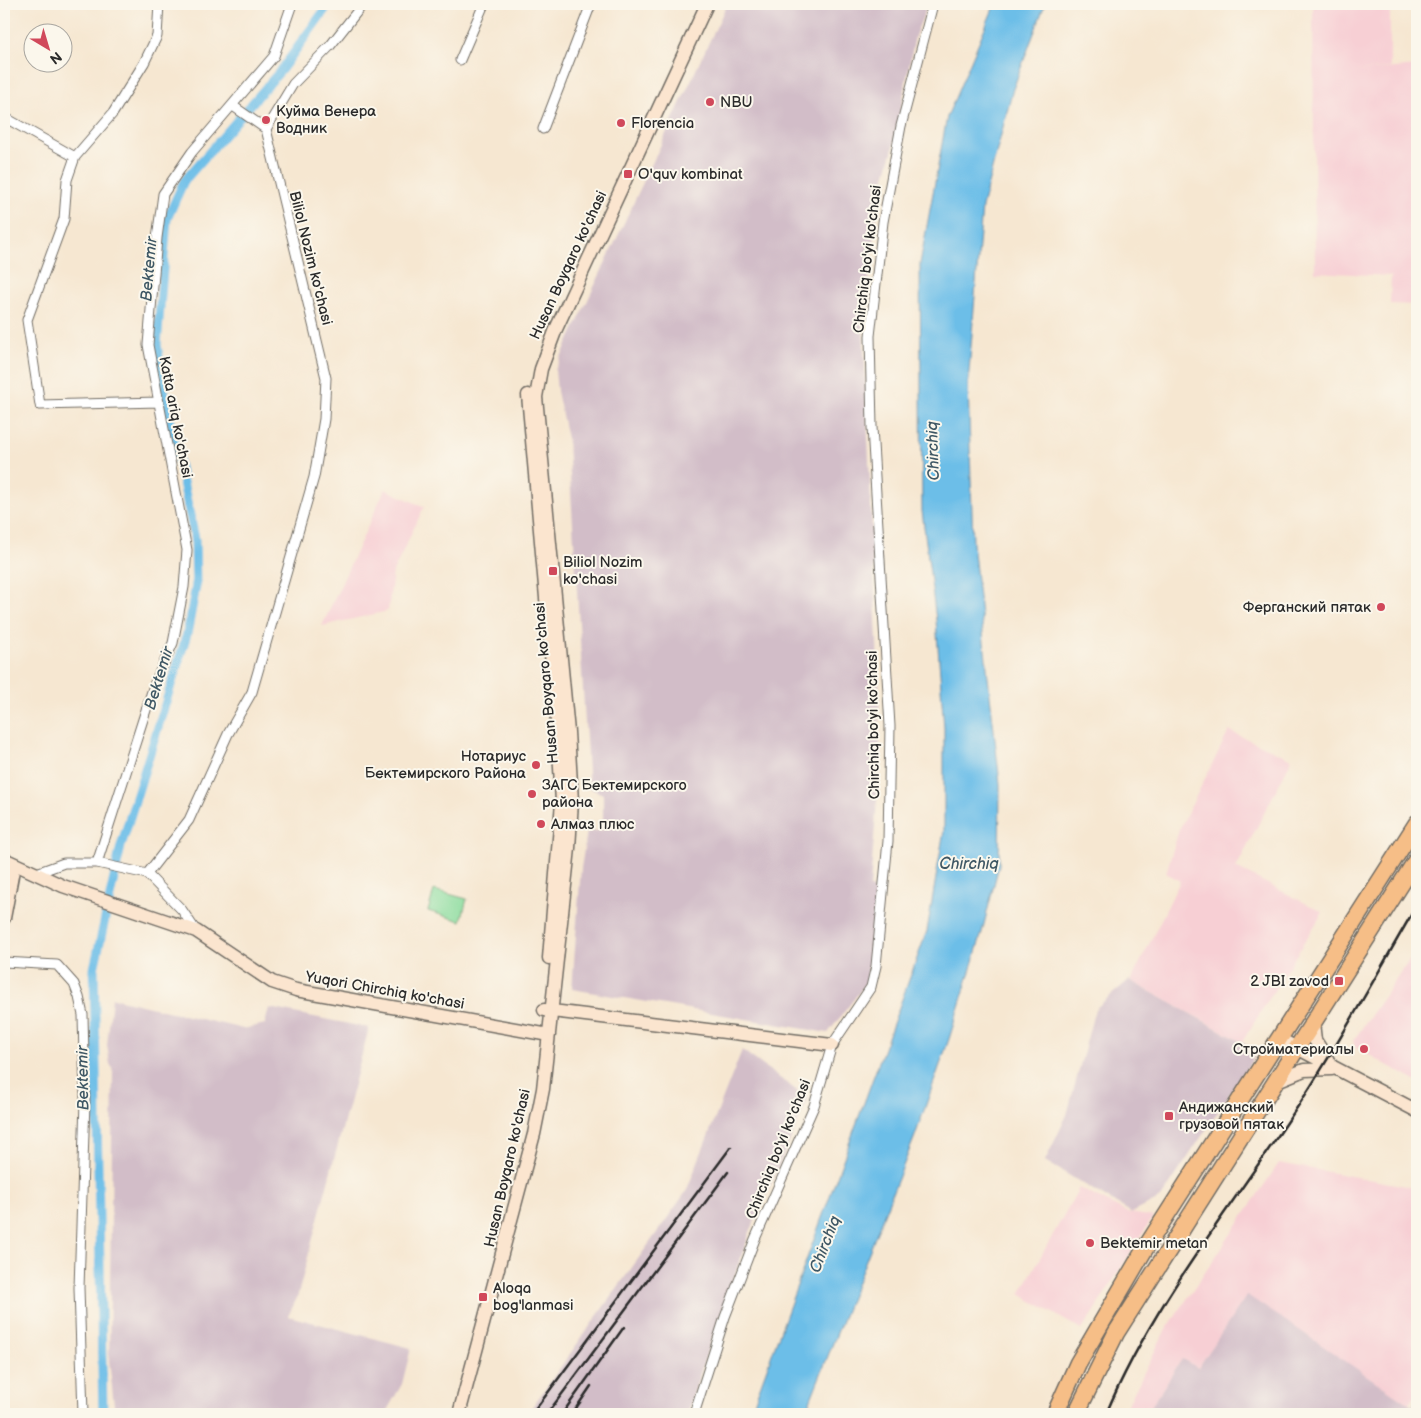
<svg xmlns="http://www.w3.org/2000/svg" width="1421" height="1418" viewBox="0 0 1421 1418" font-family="'Balsamiq Sans',sans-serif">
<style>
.built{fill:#f7cfd4}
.industrial{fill:#d2bdc8}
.green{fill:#88db9c;stroke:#5a8364}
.water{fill:#6cbee8;stroke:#4c748a}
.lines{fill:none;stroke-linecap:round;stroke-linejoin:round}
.canal{stroke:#6cbee8;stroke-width:9}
.street-casing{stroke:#726d65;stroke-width:11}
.secondary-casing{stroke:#726d65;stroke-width:15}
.highway-casing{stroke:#726d65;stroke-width:19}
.street{stroke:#fff;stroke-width:9}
.secondary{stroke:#fbe5cf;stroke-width:12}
.highway{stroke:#f6be87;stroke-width:16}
.rail{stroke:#2b2b2b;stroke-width:2.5}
.poi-dot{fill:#d1495b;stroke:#fbf7ec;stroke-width:2}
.labels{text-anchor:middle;stroke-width:4;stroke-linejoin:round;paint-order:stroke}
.poi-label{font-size:15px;fill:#2b2b2b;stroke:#fbf7ec;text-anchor:start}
.street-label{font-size:15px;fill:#2b2b2b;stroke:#fbf7ec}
.water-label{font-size:16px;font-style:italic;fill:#3e5764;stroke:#fbf7ec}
</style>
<rect width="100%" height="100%" fill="#fbf7ec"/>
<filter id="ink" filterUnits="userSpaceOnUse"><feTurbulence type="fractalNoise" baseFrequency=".02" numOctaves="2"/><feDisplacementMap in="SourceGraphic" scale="10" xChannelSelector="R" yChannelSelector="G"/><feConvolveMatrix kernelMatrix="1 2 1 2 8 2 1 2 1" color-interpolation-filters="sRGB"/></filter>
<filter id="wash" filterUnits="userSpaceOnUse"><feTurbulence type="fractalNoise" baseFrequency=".0096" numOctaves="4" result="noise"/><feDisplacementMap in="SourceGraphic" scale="20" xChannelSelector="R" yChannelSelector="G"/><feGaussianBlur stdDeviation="1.12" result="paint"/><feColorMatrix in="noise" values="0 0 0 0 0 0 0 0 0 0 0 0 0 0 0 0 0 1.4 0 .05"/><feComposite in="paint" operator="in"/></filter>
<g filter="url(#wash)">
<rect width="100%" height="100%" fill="#f6e7d1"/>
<path class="built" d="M1313,4H1390V68L1349,72L1417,66V305L1390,304L1391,276L1315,272Z
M385,489L424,507L393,572L388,611L322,626Z
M1229,731L1292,759L1236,868L1323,912L1242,1042L1131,981L1180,881L1166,873L1179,830Z
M1417,956V1082L1355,1047L1353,1041L1411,958Z
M1279,1163L1417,1188V1390L1409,1404L1364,1374L1231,1319L1198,1368L1182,1359L1146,1414H1123L1164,1333Z
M1079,1188L1126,1212L1153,1217L1082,1330L1020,1294Z"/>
<path class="industrial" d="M727,4H928L915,36L892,152L879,199L863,325L879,688L880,762L870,887L876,893L867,982L828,1033L572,989L581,868L587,832L603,830V794L589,788L568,443L557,391L555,370Z
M1129,980L1258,1051L1161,1198L1132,1213L1045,1161L1067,1115L1095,1009Z
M112,998L243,1029L265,1024L269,1008L369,1028L297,1298L288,1316L411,1348L402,1384L385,1414H115L109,1360L113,1069L110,1064L107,1045Z
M742,1050L808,1099L750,1232L707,1352L687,1414H527L686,1192Z
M1247,1295L1412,1406L1417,1397V1414H1146L1182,1359L1198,1368Z"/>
<path class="green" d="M434,890L467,899L461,921L428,911Z"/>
<path class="water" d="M995,4H1045L1013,89L982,207L968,384L973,544L1000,784L999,865L981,936L949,1039L915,1136L805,1414H750L927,931L944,830V728L936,620L922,511L920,264L947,117Z"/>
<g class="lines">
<path class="canal" d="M103,1414L94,969L121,846L187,634L196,586L195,539L166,402L157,345L167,219L184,181L282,69L329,4"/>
</g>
</g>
<g filter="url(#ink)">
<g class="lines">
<g class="street-casing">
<path id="street" d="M460,60L484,4
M233,106L266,129
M4,117L75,157
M543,129L591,4
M159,402L40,405L27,320L64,219L67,180L75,157L113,113L144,63L157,36L159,4
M97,863L154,685L173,643L184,587L187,550L148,345L157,238L163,194L192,152L274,56L292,4
M34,874L64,863H97L147,874L182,910L196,931
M147,874L189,820L228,734L252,692L314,477L324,419L326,378L266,129L293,84L330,46L363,4
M4,962L57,965L74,984L79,997L83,1015L85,1101L79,1288L83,1414
M694,1414L725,1317L755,1239L814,1106L832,1045L871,987L876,966L888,841L890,726L872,427L870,336L883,222L901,126L933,4"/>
</g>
<g class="secondary-casing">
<path id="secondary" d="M528,395L558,733L562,802L549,958
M4,859L63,886L196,931L272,982L296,990L549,1035
M4,918L14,865
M544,1010L832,1045
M1313,1023L1315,1040L1331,1065
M1278,1038L1417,1111
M1277,1081L1304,1070L1332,1069
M459,1414L534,1134L543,1089L569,848L572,801L568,732L536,397L541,369L556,329L707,4"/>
</g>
<g class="highway-casing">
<path id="highway" d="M1055,1414L1078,1363L1146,1247L1417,823
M1076,1414L1116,1333L1417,859"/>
</g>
<use href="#street" class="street"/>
<use href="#secondary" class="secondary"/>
<use href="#highway" class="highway"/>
<path class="rail" d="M532,1414L731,1147
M547,1414L728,1172
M562,1414L624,1327
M572,1414L591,1386
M1106,1414C1154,1300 1235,1203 1302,1100C1343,1037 1379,970 1417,905"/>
</g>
</g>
<g class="poi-dot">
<circle cx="710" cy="102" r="5"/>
<circle cx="266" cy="120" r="5"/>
<circle cx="621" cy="123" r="5"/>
<rect x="623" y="169" width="10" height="10" rx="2.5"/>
<rect x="548" y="566" width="10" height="10" rx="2.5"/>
<circle cx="1381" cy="607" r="5"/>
<circle cx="536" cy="765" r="5"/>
<circle cx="532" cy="794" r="5"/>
<circle cx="541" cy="824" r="5"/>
<rect x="1334" y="976" width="10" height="10" rx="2.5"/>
<circle cx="1364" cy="1049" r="5"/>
<rect x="1164" y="1111" width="10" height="10" rx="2.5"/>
<circle cx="1090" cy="1243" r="5"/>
<rect x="478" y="1292" width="10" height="10" rx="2.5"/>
</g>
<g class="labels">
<g class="poi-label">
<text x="720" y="107">NBU</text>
<text x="276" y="116">Куйма Венера<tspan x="276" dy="17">Водник</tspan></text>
<text x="631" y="128">Florencia</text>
<text x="638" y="179">O'quv kombinat</text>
<text x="563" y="567">Biliol Nozim<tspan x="563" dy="17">ko'chasi</tspan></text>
<text x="1371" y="612" text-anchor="end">Ферганский пятак</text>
<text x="526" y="761" text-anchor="end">Нотариус<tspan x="526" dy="17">Бектемирского Района</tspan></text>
<text x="542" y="790">ЗАГС Бектемирского<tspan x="542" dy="17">района</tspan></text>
<text x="551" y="829">Алмаз плюс</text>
<text x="1329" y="986" text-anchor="end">2 JBI zavod</text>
<text x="1354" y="1054" text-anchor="end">Стройматериалы</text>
<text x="1179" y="1112">Андижанский<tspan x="1179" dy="17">грузовой пятак</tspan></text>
<text x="1100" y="1248">Bektemir metan</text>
<text x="493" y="1293">Aloqa<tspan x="493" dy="17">bog'lanmasi</tspan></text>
</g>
<g class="street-label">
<text transform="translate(311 258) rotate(76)" y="5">Biliol Nozim ko'chasi</text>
<text transform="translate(867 259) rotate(-83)" y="5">Chirchiq bo'yi ko'chasi</text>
<text transform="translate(568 265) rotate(-65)" y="5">Husan Boyqaro ko'chasi</text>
<text transform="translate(176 417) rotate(79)" y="5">Katta ariq ko'chasi</text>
<text transform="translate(546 683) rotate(-95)" y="5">Husan Boyqaro ko'chasi</text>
<text transform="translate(873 725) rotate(-91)" y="5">Chirchiq bo'yi ko'chasi</text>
<text transform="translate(385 990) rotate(10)" y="5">Yuqori Chirchiq ko'chasi</text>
<text transform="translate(778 1149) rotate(-68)" y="5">Chirchiq bo'yi ko'chasi</text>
<text transform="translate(507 1168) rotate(-77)" y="5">Husan Boyqaro ko'chasi</text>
</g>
<g class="water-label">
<text transform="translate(148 269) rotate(-85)" y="6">Bektemir</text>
<text transform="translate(932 451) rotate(-92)" y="6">Chirchiq</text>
<text transform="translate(158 678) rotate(-73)" y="6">Bektemir</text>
<text x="969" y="869">Chirchiq</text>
<text transform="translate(82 1078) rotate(-91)" y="6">Bektemir</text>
<text transform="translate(824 1244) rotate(-69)" y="6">Chirchiq</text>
</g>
</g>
<rect width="1421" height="1418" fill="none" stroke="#fbf7ec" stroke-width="20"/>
<g transform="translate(48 48) rotate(142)"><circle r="24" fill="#fbf7ec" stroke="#a8a59f"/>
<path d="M0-4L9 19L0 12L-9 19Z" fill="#d1495b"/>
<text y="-8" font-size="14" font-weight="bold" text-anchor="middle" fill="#2b2b2b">N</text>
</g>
</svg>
